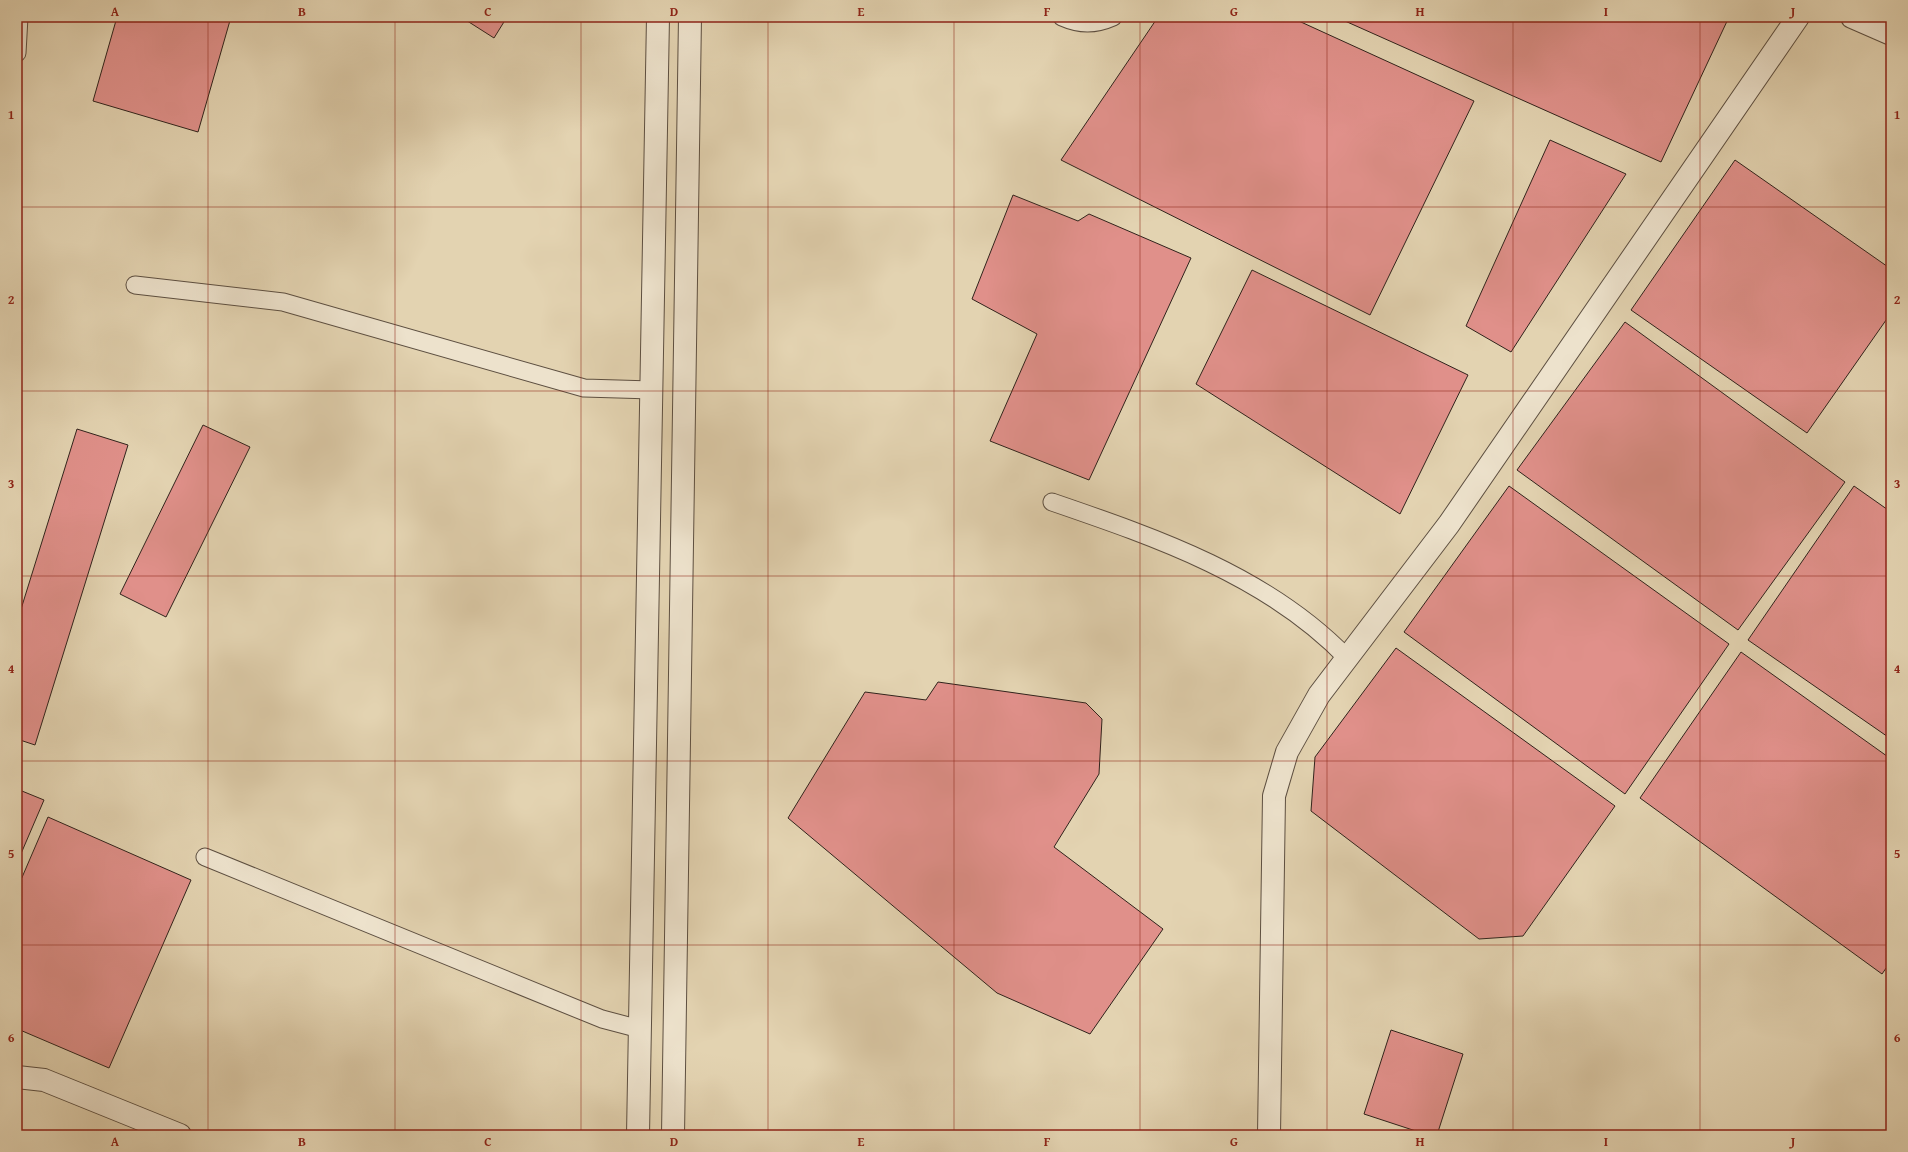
<svg xmlns="http://www.w3.org/2000/svg" width="1908" height="1152" viewBox="0 0 1908 1152" font-family="'Gentium Book Plus',serif">
<style>
.building{fill:#e0908a;stroke:#30231c}
.lines{fill:none;stroke-linecap:round;stroke-linejoin:round}
.service-casing{stroke:#5d4f41;stroke-width:19}
.minor-casing{stroke:#5d4f41;stroke-width:24}
.tertiary-casing{stroke:#5d4f41;stroke-width:24}
.service{stroke:#ede2cc;stroke-width:17}
.minor{stroke:#ede2cc;stroke-width:22}
.tertiary{stroke:#ede2cc;stroke-width:22}
.grid{fill:none;stroke:#8f2418;stroke-width:1;stroke-opacity:0.55}
.neatline{fill:none;stroke:#8f2418;stroke-width:1.5}
.grid-label{font-size:13px;text-anchor:middle;font-weight:bold;fill:#8f2418}
</style>
<rect width="100%" height="100%" fill="#e3d3b1"/>
<filter id="stains"><feTurbulence type="fractalNoise" baseFrequency=".005" numOctaves="4"/><feColorMatrix values="0 0 0 0 .2 0 0 0 0 .09 0 0 0 0 .02 0 0 0 .5 -.17"/></filter>
<radialGradient id="worn" r=".72"><stop offset=".6" stop-color="#630" stop-opacity="0"/><stop offset="1" stop-color="#630" stop-opacity=".3"/></radialGradient>
<path class="building" d="M117,17H231L198,132L93,101Z
M461,17H507L494,38Z
M1158,17H1290L1474,101L1370,315L1061,160Z
M1336,17H1729L1661,162Z
M1550,140L1626,174L1511,352L1466,326Z
M1735,160L1891,269V313L1807,433L1631,310Z
M1013,195L1078,221L1089,214L1191,258L1089,480L990,441L1037,334L972,299Z
M1252,270L1468,375L1400,514L1196,384Z
M1625,322L1845,482L1738,630L1517,470Z
M203,425L250,447L166,617L120,594Z
M77,429L128,445L35,745L17,739V622Z
M1509,486L1729,644L1625,794L1404,632Z
M1854,486L1891,512V739L1748,640Z
M1396,648L1615,806L1523,936L1479,939L1311,811L1315,757Z
M1741,652L1891,759V961L1882,974L1640,798Z
M938,682L1086,703L1102,719L1099,774L1054,847L1163,929L1090,1034L997,993L788,818L865,692L926,700Z
M17,789L44,800L17,863Z
M48,817L191,880L109,1068L20,1030L17,1038V889Z
M1391,1030L1463,1054L1437,1135H1428L1364,1114Z"/>
<g class="lines">
<g class="service-casing">
<path id="service" d="M1062,17C1080,25 1095,25 1113,17
M17,53L19,17
M135,285L283,302L584,388L652,390
M1052,502C1157,538 1268,576 1347,658
M205,857L602,1019L640,1029"/>
</g>
<g class="minor-casing">
<path id="minor" d="M1852,17L1891,34
M17,1077L44,1080L180,1135
M1269,1135L1274,796L1287,752L1319,695L1449,524L1798,17"/>
</g>
<g class="tertiary-casing">
<path id="tertiary" d="M638,1135L658,17
M673,1135L690,17"/>
</g>
<use href="#service" class="service"/>
<use href="#minor" class="minor"/>
<use href="#tertiary" class="tertiary"/>
</g>
<path class="grid" d="M208,17V1135M395,17V1135M581,17V1135M768,17V1135M954,17V1135M1140,17V1135M1327,17V1135M1513,17V1135M1700,17V1135M17,207H1891M17,391H1891M17,576H1891M17,761H1891M17,945H1891"/>
<rect width="1908" height="1152" fill="none" stroke="#e3d3b1" stroke-width="44"/>
<rect x="22" y="22" width="1864" height="1108" class="neatline"/>
<g class="grid-label">
<text x="115" y="16">A</text>
<text x="302" y="16">B</text>
<text x="488" y="16">C</text>
<text x="674" y="16">D</text>
<text x="861" y="16">E</text>
<text x="1047" y="16">F</text>
<text x="1234" y="16">G</text>
<text x="1420" y="16">H</text>
<text x="1606" y="16">I</text>
<text x="1793" y="16">J</text>
<text x="11" y="119">1</text>
<text x="1897" y="119">1</text>
<text x="11" y="304">2</text>
<text x="1897" y="304">2</text>
<text x="11" y="488">3</text>
<text x="1897" y="488">3</text>
<text x="11" y="673">4</text>
<text x="1897" y="673">4</text>
<text x="11" y="858">5</text>
<text x="1897" y="858">5</text>
<text x="11" y="1042">6</text>
<text x="1897" y="1042">6</text>
<text x="115" y="1146">A</text>
<text x="302" y="1146">B</text>
<text x="488" y="1146">C</text>
<text x="674" y="1146">D</text>
<text x="861" y="1146">E</text>
<text x="1047" y="1146">F</text>
<text x="1234" y="1146">G</text>
<text x="1420" y="1146">H</text>
<text x="1606" y="1146">I</text>
<text x="1793" y="1146">J</text>
</g>
<rect width="100%" height="100%" filter="url(#stains)"/>
<rect width="100%" height="100%" fill="url(#worn)"/>
</svg>
